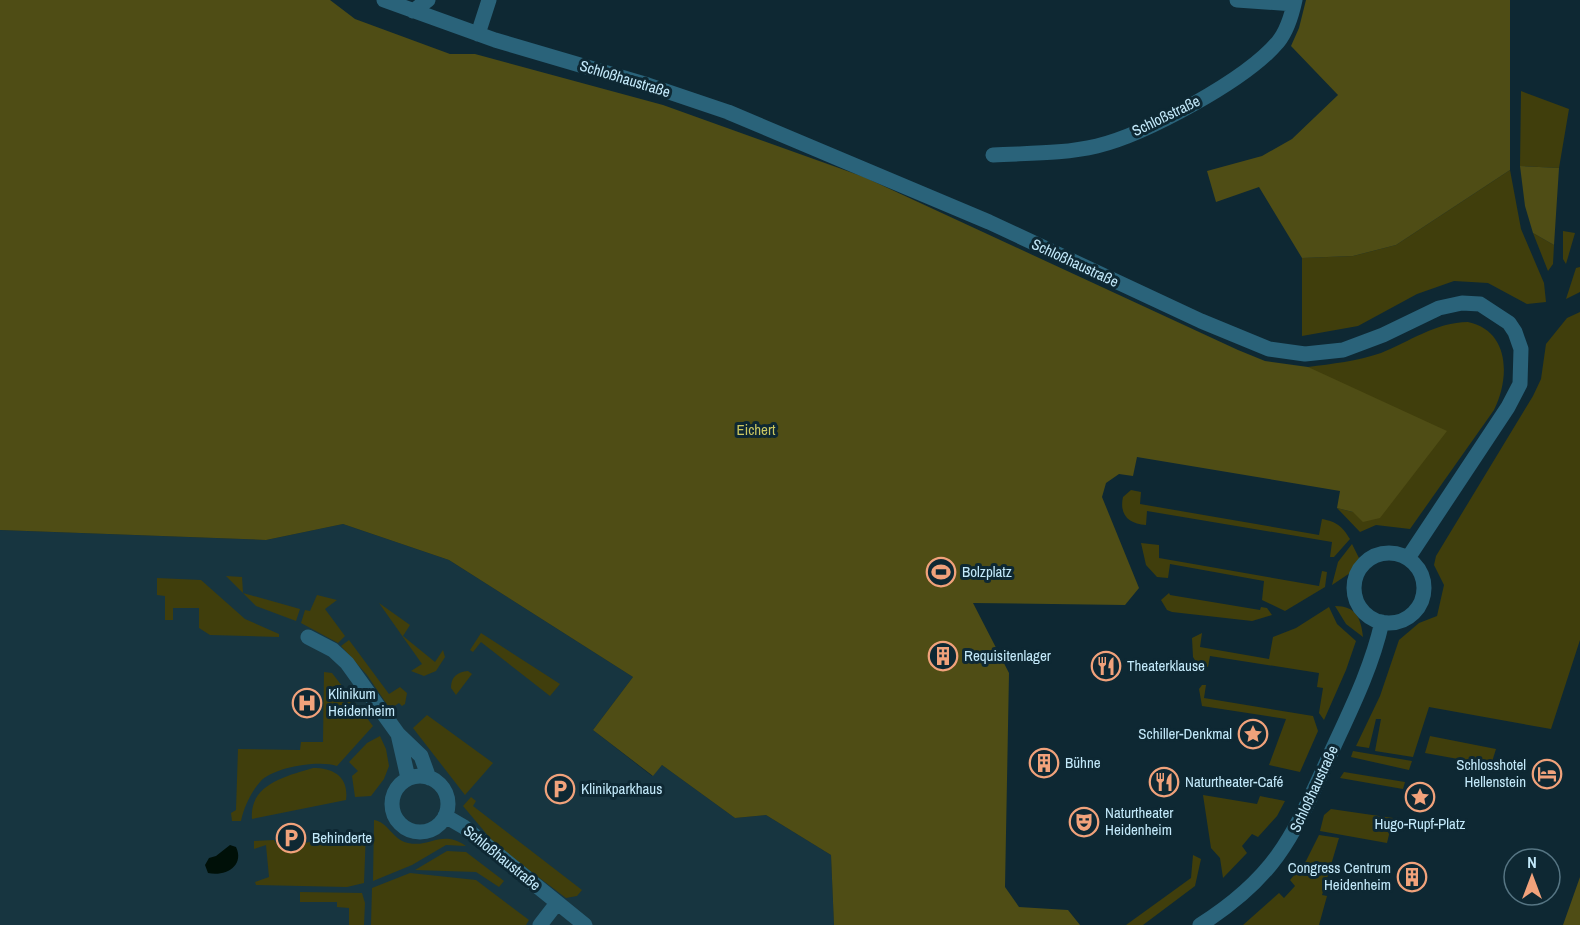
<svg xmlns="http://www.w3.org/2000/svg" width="1580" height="925" viewBox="0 0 1580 925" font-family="'Archivo Narrow',sans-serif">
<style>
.built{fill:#173540}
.green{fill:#403e0c}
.forest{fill:#4f4d15}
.water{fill:#001008}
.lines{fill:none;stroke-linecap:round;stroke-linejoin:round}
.minor{stroke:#2a637a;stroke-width:15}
.labels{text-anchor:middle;stroke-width:6;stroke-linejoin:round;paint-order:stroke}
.street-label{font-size:15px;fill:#c3e9fa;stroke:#0e2833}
.park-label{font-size:15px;fill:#cbc762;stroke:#0e2833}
.poi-label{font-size:15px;fill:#c3e9fa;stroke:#0e2833;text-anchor:start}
</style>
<rect width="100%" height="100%" fill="#0e2833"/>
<path class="built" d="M343,524L449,560L633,677L593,730L652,776L662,765L735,818L766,815L831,855L834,925H0V530L266,540Z"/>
<path class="green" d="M1521,91L1569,109L1559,168L1520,166Z
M1510,170L1521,229L1544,283L1546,302L1527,304L1488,283L1454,281L1417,294L1358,326L1302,336V258L1353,256L1396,245Z
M1563,231L1575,233L1566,264L1563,259Z
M1533,233L1554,245L1553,264L1548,271Z
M1580,267V292L1566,299L1576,268Z
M1580,312V640L1551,729L1429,707L1413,757L1375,751L1381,719H1376L1369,748L1356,746L1380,696L1399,640L1419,623L1437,616L1444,585L1434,565L1436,556L1533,396L1541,379L1546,344L1567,318Z
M1468,322C1510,331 1510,378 1494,410L1410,529L1376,525L1360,532L1337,508L1353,512L1308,367C1332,364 1357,361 1381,353C1409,342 1436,322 1468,322Z
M1131,490L1141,492L1140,504L1319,535L1322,519C1337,522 1342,526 1350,539L1334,557H1330L1332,542L1147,511L1146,525C1129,524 1119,515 1123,497Z
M1141,543L1159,545V558L1319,586L1322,571L1327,572L1325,587L1285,611L1262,600L1264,581L1170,564L1168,578L1157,577L1146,565Z
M1352,544L1359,558L1350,573L1332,585L1338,562Z
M226,576L242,577L243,593L300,609L296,621L256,606Z
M157,578L201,580L245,619L279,634V637L210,635L199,628V608H173V620H165V596L157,595Z
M1169,593L1170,595L1260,610L1261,607L1267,608L1272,615L1252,621L1172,612L1167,610L1161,600Z
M317,595L337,600L325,609L345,636L338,643L301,623L305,610L310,611Z
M379,603L410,625L403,636L435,662L443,650L445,657L436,671L424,676L411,671L422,664Z
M1335,606C1356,606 1361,618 1363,637L1346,624Z
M1329,607L1337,624L1356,641L1346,670L1324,720L1319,713L1323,688L1317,687L1319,673L1210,656L1208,667L1198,665L1193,657L1192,638L1202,633L1200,647L1269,659L1273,637L1296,628Z
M481,633L560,684L550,696L481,642L473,652L470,650Z
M349,640L389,694L400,687L407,693L405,704L402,706L399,703L390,709L367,675L341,646Z
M468,671L472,674L456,695L451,688C451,677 457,672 468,671Z
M324,672L332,673L373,726L337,766C319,760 273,767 260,782C251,792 244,807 241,821H232L231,813L236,810L238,749L300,750L301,742H323Z
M1202,685H1206L1204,698L1313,716L1318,731L1300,772L1269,765L1286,719L1202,706L1199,689Z
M427,715L493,763L465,795L413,728Z
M380,736L386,749L389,766L384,779L371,796L355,797L352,776L358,771L349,762L367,743Z
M1430,736L1496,749L1491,765L1425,753Z
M1353,751L1412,761L1409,770L1351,757Z
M313,768C334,768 349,777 346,800L252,819C249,784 287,776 313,768Z
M1344,772L1405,782L1403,789L1340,778Z
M1203,795L1257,804L1260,796L1285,801L1277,816L1258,837L1252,834L1242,846L1247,853L1223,878L1220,858L1211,848Z
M471,797L476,801L473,806L582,890L577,896L566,898L495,844L463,806Z
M1331,809L1393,818L1387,843L1320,831L1324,815Z
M374,820C388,822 393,840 408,843C431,848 441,829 466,846L446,845L412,865L373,881Z
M366,831L364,883L347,887L256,885L255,882L269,877L266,845L254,849V841L274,840L279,848Z
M1319,835L1339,838L1322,895L1327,896L1319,925H1243L1279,893L1284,898L1295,886L1290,880L1306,861Z
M447,851L466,852L504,881L499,887L476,872L415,870Z
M1193,855L1201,859L1195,886L1143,925H1126L1191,878Z
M410,873L476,880L529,920L526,925H371L372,888Z
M300,892L362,893L365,903L364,925H349V908L337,907V902H300Z"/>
<path class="forest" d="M0,0H330L355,19L450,54H475L663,105L864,177L1238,350L1265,361L1308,367L1447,431L1380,518L1363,522L1353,512L1337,508L1340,491L1137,457L1133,476L1119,474L1106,483L1102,497L1139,588L1125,605L973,603L1009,673L1005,887L1019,907L1068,910L1080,925H834L831,855L766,815L735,818L662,765L653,776L593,730L633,677L449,560L343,524L266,540L0,530Z
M1306,0H1510V170L1396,245L1353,256L1302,258L1259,187L1216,202L1207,171L1262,156L1292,139L1338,95L1291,46L1299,28Z
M1520,166L1559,168L1554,245L1533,233L1525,206Z
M1580,877V925H1563Z"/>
<path class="water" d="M230,845L236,847C245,866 225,877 208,873L205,865L209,858L216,856Z"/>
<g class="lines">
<path class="minor" d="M384,0L495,40L648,85L728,112L989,222L1201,321L1269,349L1305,354L1343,350L1383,335L1439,308L1462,303L1480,304L1509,323L1515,332L1521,349L1520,384L1508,407L1408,558
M1237,0L1294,4
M413,11L428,0
M478,34L489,0
M993,155C1028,153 1063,154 1097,146C1146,134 1246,80 1278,42C1287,31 1292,14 1295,0
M1354 588a35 35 0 1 1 70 0a35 35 0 1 1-70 0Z
M308,637L333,650L347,663L398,734L421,756L429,778
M398,734L408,778
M392 804a28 28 0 1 1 56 0a28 28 0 1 1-56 0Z
M445,816L464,827L585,925
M540,925L557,903
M1200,925C1282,873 1295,830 1334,746C1353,705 1372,666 1382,622"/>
</g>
<defs>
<g id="stadium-ring" transform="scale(1.5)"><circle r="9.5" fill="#0e2833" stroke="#f1a27b" stroke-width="1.5"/><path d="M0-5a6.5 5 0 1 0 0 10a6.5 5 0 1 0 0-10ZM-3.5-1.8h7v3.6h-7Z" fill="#f1a27b"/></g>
<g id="building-ring" transform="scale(1.5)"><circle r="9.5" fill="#0e2833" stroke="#f1a27b" stroke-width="1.5"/><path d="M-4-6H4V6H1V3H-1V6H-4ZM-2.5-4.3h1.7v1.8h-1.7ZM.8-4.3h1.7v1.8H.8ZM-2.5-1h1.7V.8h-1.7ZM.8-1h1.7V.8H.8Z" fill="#f1a27b"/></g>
<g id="restaurant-ring" transform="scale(1.5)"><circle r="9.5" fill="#0e2833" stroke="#f1a27b" stroke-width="1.5"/><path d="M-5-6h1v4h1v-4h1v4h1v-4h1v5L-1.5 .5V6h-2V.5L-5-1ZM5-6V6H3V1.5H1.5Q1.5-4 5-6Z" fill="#f1a27b"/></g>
<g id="hospital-ring" transform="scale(1.5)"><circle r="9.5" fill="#0e2833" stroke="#f1a27b" stroke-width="1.5"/><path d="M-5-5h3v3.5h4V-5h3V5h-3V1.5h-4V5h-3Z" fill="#f1a27b"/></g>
<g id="sight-ring" transform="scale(1.5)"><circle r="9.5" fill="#0e2833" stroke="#f1a27b" stroke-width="1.5"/><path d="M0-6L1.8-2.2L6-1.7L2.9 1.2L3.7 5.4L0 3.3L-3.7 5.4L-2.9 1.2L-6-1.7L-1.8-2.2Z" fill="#f1a27b"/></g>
<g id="hotel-ring" transform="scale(1.5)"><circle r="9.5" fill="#0e2833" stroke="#f1a27b" stroke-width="1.5"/><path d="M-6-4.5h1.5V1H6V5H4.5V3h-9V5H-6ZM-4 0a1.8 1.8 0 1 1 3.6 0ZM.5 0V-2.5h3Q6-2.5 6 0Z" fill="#f1a27b"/></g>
<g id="parking-ring" transform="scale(1.5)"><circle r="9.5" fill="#0e2833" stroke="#f1a27b" stroke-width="1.5"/><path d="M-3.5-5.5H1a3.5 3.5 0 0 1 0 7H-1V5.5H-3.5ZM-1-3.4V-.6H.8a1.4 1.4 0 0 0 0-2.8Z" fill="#f1a27b"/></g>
<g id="theatre-ring" transform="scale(1.5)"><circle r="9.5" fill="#0e2833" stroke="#f1a27b" stroke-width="1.5"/><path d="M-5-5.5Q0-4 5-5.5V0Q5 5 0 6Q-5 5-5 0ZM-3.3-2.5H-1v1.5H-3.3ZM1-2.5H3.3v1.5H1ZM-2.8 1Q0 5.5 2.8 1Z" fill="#f1a27b"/></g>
</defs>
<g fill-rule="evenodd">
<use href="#stadium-ring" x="941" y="572"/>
<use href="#building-ring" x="943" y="656"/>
<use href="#restaurant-ring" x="1106" y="666"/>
<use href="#hospital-ring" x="307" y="703"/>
<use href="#sight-ring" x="1253" y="734"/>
<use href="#building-ring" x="1044" y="763"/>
<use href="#hotel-ring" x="1547" y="774"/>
<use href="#restaurant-ring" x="1164" y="782"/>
<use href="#parking-ring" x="560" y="789"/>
<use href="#sight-ring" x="1420" y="797"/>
<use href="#theatre-ring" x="1084" y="822"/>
<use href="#parking-ring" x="291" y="838"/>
<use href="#building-ring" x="1412" y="877"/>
</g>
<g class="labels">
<g class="street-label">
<text transform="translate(625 79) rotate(17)" y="5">Schloßhaustraße</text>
<text transform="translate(1166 116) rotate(-26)" y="5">Schloßstraße</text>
<text transform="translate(1075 263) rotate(25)" y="5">Schloßhaustraße</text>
<text transform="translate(1314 789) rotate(-65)" y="5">Schloßhaustraße</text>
<text transform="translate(502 858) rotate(39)" y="5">Schloßhaustraße</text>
</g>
<g class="park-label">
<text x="756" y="435">Eichert</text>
</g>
<g class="poi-label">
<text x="962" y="577">Bolzplatz</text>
<text x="964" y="661">Requisitenlager</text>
<text x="1127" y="671">Theaterklause</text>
<text x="328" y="699">Klinikum<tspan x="328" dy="17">Heidenheim</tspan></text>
<text x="1232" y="739" text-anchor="end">Schiller-Denkmal</text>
<text x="1065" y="768">Bühne</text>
<text x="1526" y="770" text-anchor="end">Schlosshotel<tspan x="1526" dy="17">Hellenstein</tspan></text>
<text x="1185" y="787">Naturtheater-Café</text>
<text x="581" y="794">Klinikparkhaus</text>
<text x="1105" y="818">Naturtheater<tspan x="1105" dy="17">Heidenheim</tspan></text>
<text x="1420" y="829" text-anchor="middle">Hugo-Rupf-Platz</text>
<text x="312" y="843">Behinderte</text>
<text x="1391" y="873" text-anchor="end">Congress Centrum<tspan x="1391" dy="17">Heidenheim</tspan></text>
</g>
</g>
<g transform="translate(1532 877)"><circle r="28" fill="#0e2833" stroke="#567583" stroke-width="1.5"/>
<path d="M0-4.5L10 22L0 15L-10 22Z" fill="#f1a27b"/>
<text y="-9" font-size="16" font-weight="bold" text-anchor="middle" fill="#c3e9fa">N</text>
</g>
</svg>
